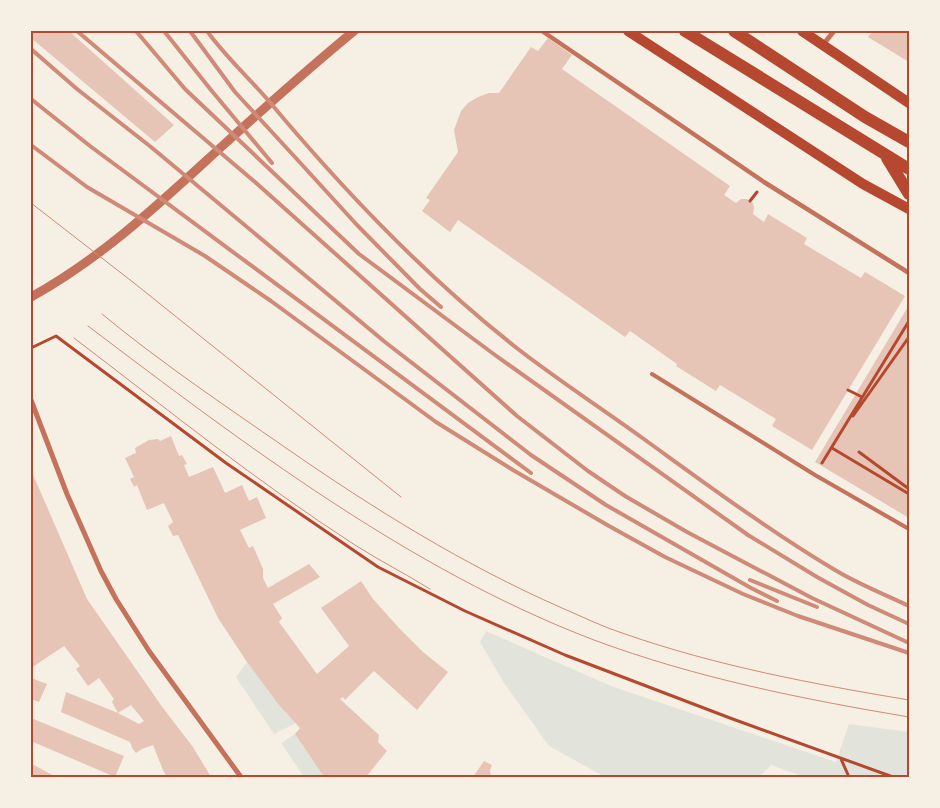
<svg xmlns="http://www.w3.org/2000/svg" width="940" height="808" viewBox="0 0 940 808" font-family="Bitter,serif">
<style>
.green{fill:#e2e4dc}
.building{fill:#e6c5b7}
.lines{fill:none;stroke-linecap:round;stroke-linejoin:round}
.path{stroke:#b5482f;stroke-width:3}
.service{stroke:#c5725c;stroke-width:4}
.pedestrian{stroke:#c5725c;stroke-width:4.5}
.minor{stroke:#c5725c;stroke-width:5}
.tertiary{stroke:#c5725c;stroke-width:9}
.secondary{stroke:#b5482f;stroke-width:10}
.primary{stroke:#b5482f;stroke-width:12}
.tram{stroke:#cf8b77;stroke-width:1}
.rail{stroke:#cf8b77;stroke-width:4}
.neatline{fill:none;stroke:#b5482f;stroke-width:2}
</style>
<rect width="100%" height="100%" fill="#f6efe4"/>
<path class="green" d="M486,631L611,686L836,762L849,724L909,732V777H805L771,765L759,777H605L549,746L504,683L480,642Z
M247,662L296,723L274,734L236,677Z
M295,734L324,777H304L281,743Z"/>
<path class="building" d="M31,31H69L174,125L155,142L31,38Z
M873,31H909V62L868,37Z
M548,38L572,55L562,69L730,186L724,195L736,203L741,199H747L753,203L754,208L753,214L764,222L768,214L807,238L804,244L861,278L865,272L905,296L812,450L772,426L776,419L720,385L716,391L676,366L677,364L630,331L625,337L458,220L450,232L422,211L430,200L426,198L458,152L454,130L461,111L468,103L478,97L489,93H499L531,47L538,51Z
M909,305V518L815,462Z
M171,436L179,456L182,455L187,464L184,465L189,477L213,467L225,493L242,485L249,501L257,497L266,518L240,530L249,548L253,546L263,569V578L268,588L309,564L320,577L273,604L282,618L279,622L317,674L349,646L321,608L361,581L373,599L399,628L423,652L448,672L417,710L374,671L345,700L343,697L340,699L379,735L378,742L387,751L366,777H324L295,734L300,728L279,705L247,662L218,618L178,535L173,536L168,526L173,522L164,503L147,510L137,485L134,487L130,479L134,477L125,458L136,453L135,448L149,440L158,439L160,441Z
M31,470L87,599L163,708L193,747L211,777H167L163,770L153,745L142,749L136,753L132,748L130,742L61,712L66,692L118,713L139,724L144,721L131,705L118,713L112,702L114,699L99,678L88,686L76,669L80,666L64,646L31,668Z
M31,678L47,684L39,702L31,699Z
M31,718L124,756L115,777L31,741Z
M484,761L492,765L490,770L491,777H473Z
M32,764L56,777H31Z"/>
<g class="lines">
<path class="path" d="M750,201L757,192
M31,348L56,336L226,463L378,567L465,611L565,655L730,718L893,777
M848,390L862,397
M853,416L909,337
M832,448L909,494
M859,452L909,489
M822,463L909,321
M841,759L849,777"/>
<path class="service" d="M652,374L815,475L909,529"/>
<path class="pedestrian" d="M542,31L764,182L909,273"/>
<path class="minor" d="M822,46L834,31
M31,400L67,494L101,571L116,599L149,651L241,777"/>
<path class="tertiary" d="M31,297C102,258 160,203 219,149C263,109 308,69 354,31"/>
<path class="secondary" d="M628,31L863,184L909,209
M802,31L909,103"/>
<path class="primary" d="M685,31L909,169
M734,31L865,117L909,142
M887,158L909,194"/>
<path class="tram" d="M31,203L134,283L401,497
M102,314C160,362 224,405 286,448C374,509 464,565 562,608C583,617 603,627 625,634C717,666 813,684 909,700
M88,326C244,444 410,570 594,640C696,678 802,699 909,717
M74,338C166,408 257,482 355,545C380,561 406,574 430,589"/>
<path class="rail" d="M77,31L255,182L517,416L588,471L625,496L687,532L812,598L909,643
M136,31L185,89L359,254L495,355L748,535L817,577L868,605L909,624
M164,31L211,90L272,163
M190,31L235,92L294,156L357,225L420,289L441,307
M207,31C225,56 248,77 268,100C343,190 426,277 518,349C558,380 601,408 641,437C705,483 768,530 835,570C858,584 884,594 909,606
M31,49L77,89L151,147L385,342L531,455L606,505L751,588L777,601
M31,99L90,146L531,473
M31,145L87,187L205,256L271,301L436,422L513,470L609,526L665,557L743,594L798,616L909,653
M750,580L817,607"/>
</g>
<rect width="940" height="808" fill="none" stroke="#f6efe4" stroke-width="65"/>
<rect x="32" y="32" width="876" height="744" class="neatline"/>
</svg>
